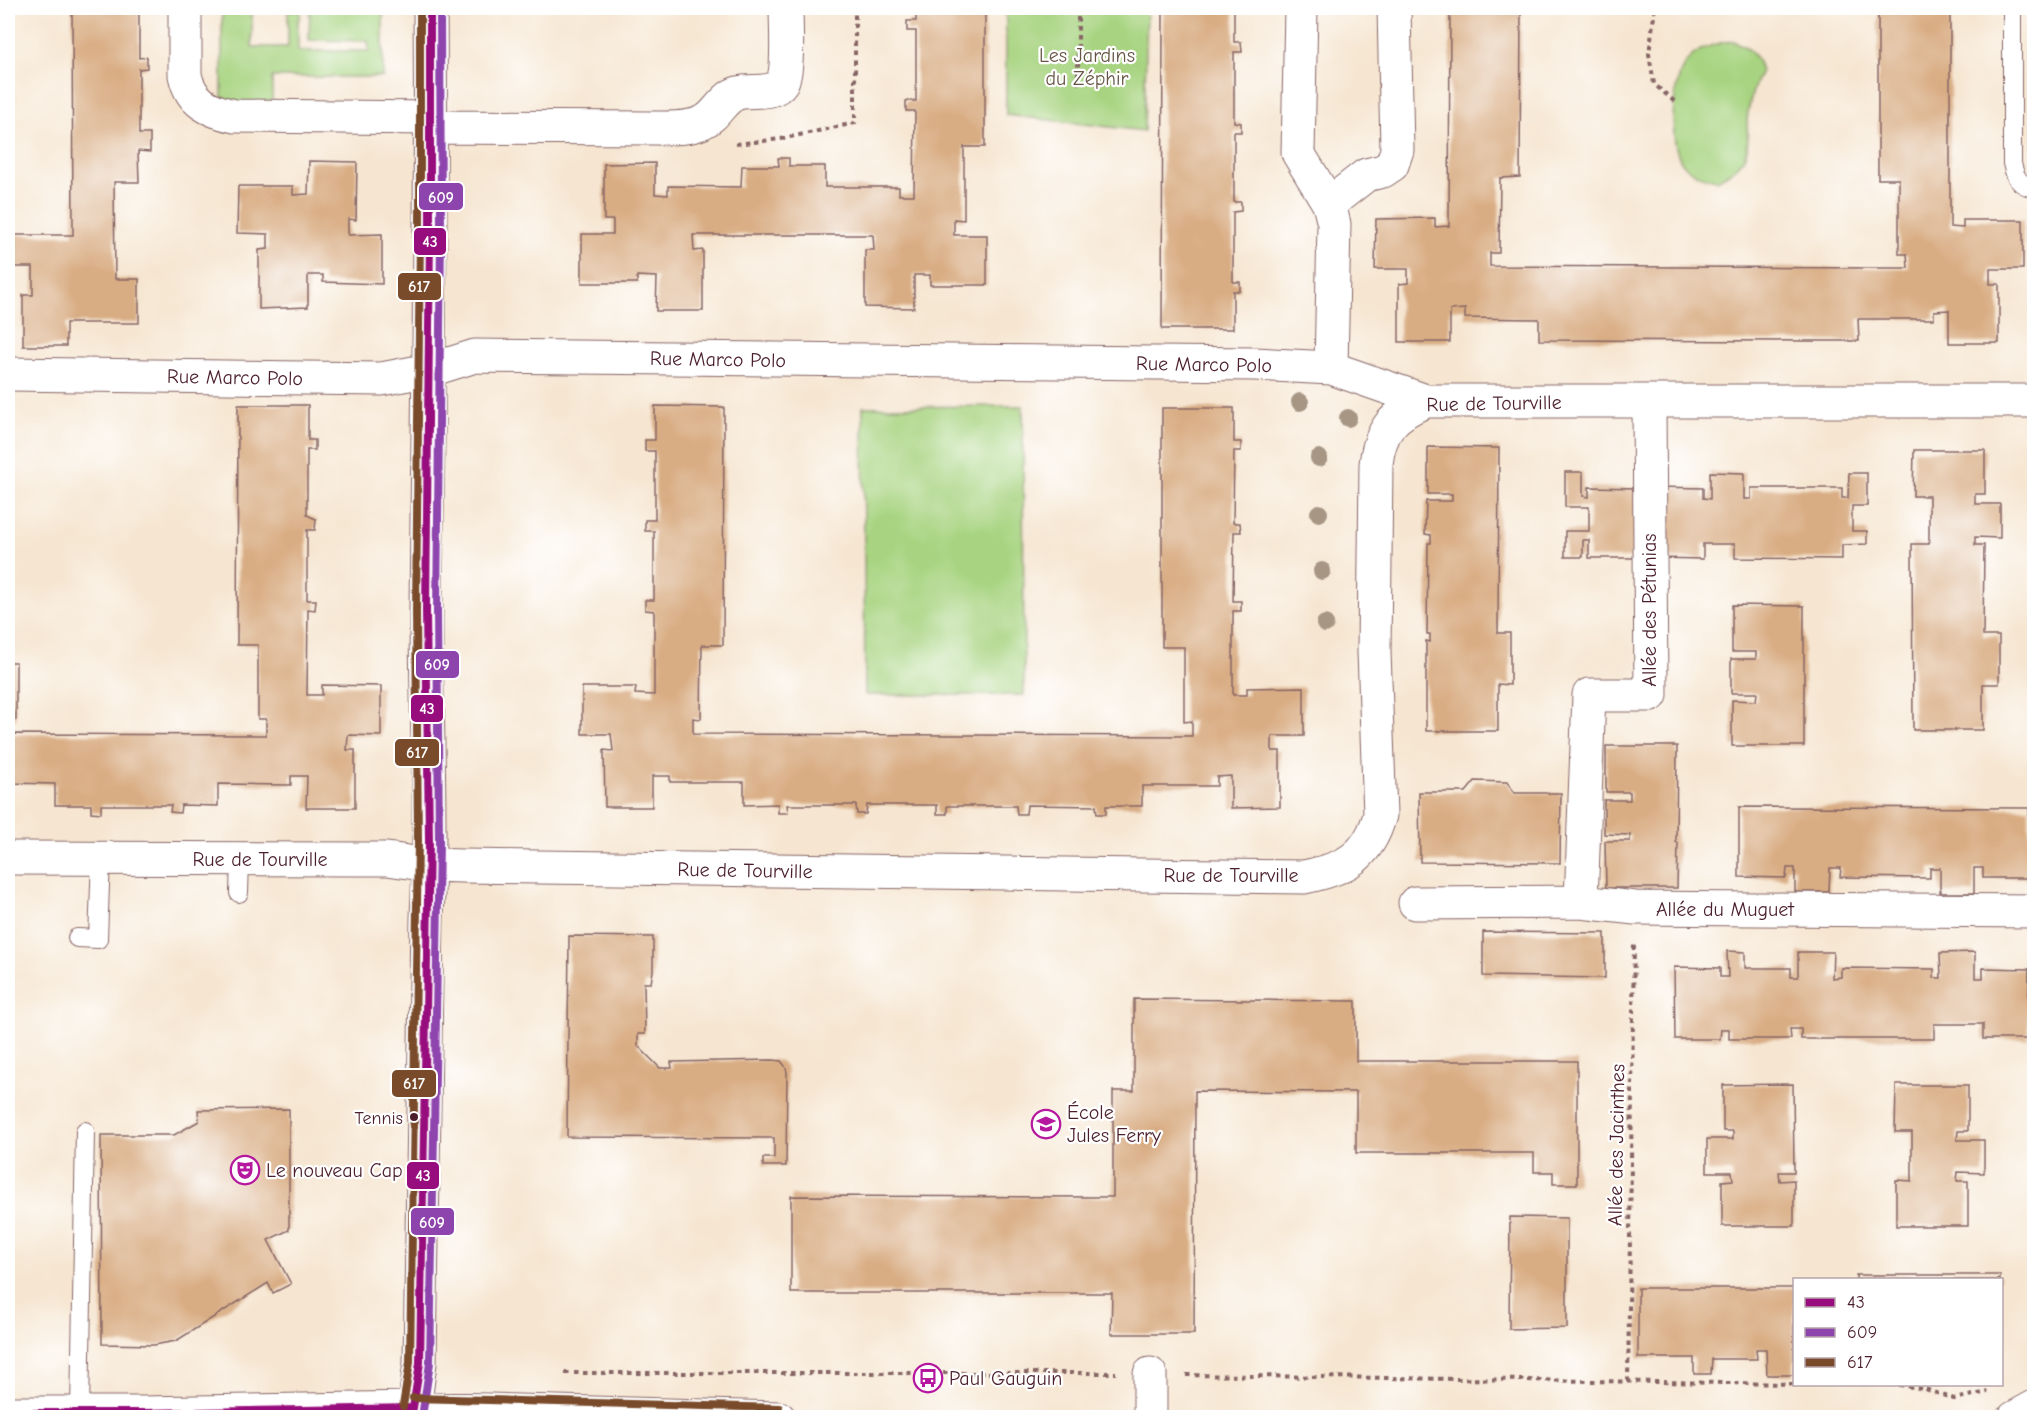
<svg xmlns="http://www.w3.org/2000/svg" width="2042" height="1425" viewBox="0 0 2042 1425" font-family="'Comic Neue',sans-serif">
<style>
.green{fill:#a8d481;stroke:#797a56;stroke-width:1.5}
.building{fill:#d9ad84}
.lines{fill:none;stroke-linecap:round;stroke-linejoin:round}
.service-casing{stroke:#866565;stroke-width:20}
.minor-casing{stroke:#866565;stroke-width:35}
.path{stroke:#866565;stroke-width:4;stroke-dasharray:4.5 4.5;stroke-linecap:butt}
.service{stroke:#fff;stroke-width:18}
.minor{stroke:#fff;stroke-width:33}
.bus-1-casing{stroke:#fff;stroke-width:12}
.bus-2-casing{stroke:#fff;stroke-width:12}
.bus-3-casing{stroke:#fff;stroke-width:12}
.bus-1{stroke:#980d7d;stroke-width:8}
.bus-2{stroke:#8e44ad;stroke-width:8}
.bus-3{stroke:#7a4b2a;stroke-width:8}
.tree{fill:#a79684}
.bus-dot{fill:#4a1f2b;stroke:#fff;stroke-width:2}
.labels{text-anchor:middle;stroke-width:4.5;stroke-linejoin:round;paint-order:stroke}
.bus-label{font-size:18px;fill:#4a1f2b;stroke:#fff;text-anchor:end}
.park-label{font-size:20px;fill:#665545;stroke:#fff}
.street-label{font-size:20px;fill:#4a1f2b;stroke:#fff}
.poi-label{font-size:20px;fill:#4a1f2b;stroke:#fff;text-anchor:start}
.line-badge{stroke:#fff;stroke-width:2}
.badge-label{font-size:16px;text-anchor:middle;font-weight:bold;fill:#fff}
</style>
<rect width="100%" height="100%" fill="#fff"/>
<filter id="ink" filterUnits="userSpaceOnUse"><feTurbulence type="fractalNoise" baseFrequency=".0167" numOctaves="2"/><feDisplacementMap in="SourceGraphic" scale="12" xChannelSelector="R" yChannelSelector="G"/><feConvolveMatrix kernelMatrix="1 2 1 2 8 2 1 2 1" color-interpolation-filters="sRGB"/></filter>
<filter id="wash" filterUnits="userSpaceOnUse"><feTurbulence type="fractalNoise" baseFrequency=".008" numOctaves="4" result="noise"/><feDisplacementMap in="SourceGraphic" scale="24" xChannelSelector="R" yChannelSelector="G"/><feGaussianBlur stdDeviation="1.35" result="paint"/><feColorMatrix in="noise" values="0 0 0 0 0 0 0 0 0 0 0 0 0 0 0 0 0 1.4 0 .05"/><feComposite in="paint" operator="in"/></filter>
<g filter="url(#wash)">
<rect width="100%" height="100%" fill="#f6e6d1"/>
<path class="green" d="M310,8H383V77H272V106H222V10H252V47H288V10H300V19L298,20V51H369L368,41L309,40Z
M1006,8H1147L1144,131L1006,115Z
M1733,41C1749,48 1756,53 1761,71C1754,84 1748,106 1747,121C1747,133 1750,148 1743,159C1737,169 1727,174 1717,180C1704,177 1694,175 1684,165C1667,147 1671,74 1690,58C1701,47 1717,43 1733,41Z
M1023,406L1024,695H865L863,407Z"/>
<g id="blocks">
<path class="building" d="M72,8H139V58L147,57V68L139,69V134H150V152L138,151L139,182H114L115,279H139V323H66V346H23V295H33V267H8V235H73Z
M916,8H985V147H964V220L954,219V235H987V285H930V275H914V308L865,307V250H874L873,235H693L694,251L703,250V311H656L657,277L637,276V283H582V234H613V220H604V164L655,163V194L668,195V186L741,187L742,166H779L778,158H789V166H825V187H899V195H914L915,111H906V101H916V31H907V21H916Z
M1163,8H1234V42H1241L1242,52H1234V122L1241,123V132H1234V202H1241V211L1233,212V282H1240V291H1233V329H1162Z
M1450,8H1521L1520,177L1500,178L1499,253H1490V266L1877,268H1908L1907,254H1899V179H1878V8H1950V227L1963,228V220H2023V269H1990V284H1999V343H1949V310L1934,311V319H1858L1859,341H1808L1539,340V319L1465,318V309L1450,310V342H1399V284L1408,283V269H1375L1376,219L1435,218V227L1449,226Z
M309,161L357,162L356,220L348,219V235L382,234V284L323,282V275H308V307L259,309V250L268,249V234L237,233L238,186H293V195L308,194Z
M238,405H308V440H315V450H307V515L316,519L315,530H307V600H316L315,610L308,609L307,695H322V685L381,686V736L348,735L347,750H355V808H306L307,776H291V785L218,784V806L181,805L180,813L170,812L171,805H101V813L91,812V805H55V784L8,783V734L266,735V719H258V645H237Z
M655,406L724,407L723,645H702L701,719L693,718V734L1192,736V721L1184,722V647H1162V408H1234V442H1241V451H1234L1233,523H1240L1241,532H1234L1233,601H1241V611H1233V695H1247V688L1304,687V736H1272V751H1280V807L1231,808V776L1217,777V786H1142V806H1106V814H1097L1096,806L1027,805L1026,814H1017L1016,806H947V814H937V805H867L866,814H857L856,805H787L788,813H778V804L744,805V782H670V776H652V807H605L604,750L613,751L611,734H582V687H636L635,694L654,695V611L645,610V600H654V531H645V520H655V451H645V440H655Z
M1428,447L1499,448L1498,633H1510V685L1498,684V731H1426V641L1430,642V634H1427L1428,543H1431V535L1425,534L1426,501H1452V494H1428Z
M1914,450H1985V494H1975V504H2000V538L1975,537V545H1984L1983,636H1999V684H1983V730H1913L1912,544H1929V496H1913Z
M1565,472H1583V496L1589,497V487L1637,488L1635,558H1589V540H1583V557H1565V531H1589V507H1565Z
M1710,472L1744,473V499H1751V488H1842V498H1848L1849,473H1867V506H1852V531H1867V544L1842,545V559L1735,558V544H1703V559L1656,558V487L1703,488V498L1710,499Z
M1732,605L1804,606V746H1732V700L1756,701L1757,693H1731V659H1756V652H1732Z
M8,662H16V720L8,719Z
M1606,746H1677L1676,842L1678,843L1677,888H1606L1605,841H1630V835L1604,834V800H1630V792H1606Z
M1475,781L1507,782L1515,793H1561L1560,863L1420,862L1419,792H1466Z
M1739,807L2029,808L2030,878H1983V868H1974V893H1940V868H1930V878L1840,877L1841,868H1830L1829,892H1795V868H1787L1786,878L1739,877Z
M1483,932L1605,933V978L1483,976Z
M569,936L653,937V971L651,983H644L645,1034H638V1046L660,1068H672L671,1062L773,1060L781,1061L785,1066L787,1072L786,1166H763V1158H774V1138L567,1137Z
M1727,951L1745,952V968H1791V977H1798V952H1833L1832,978L1841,977V968L1934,969V978H1941L1940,953L1975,952V978H1983V968L2029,969L2028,1039H1983V1024H1934V1039H1801V1029H1790L1791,1039H1729V1029H1721L1720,1039H1675L1674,967L1720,968V977H1728Z
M1134,999L1356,1001V1061H1577V1184H1553V1172H1534V1153H1356V1092L1195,1091L1194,1334H1111L1112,1293H791V1196L1113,1197V1091H1134Z
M1793,1084L1794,1172H1779L1780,1181L1794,1180V1226H1722V1181L1733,1180L1732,1172H1707V1139H1733V1131H1723V1085Z
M1896,1085H1968V1131H1958L1957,1140H1984V1173L1958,1172L1957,1181H1968V1226H1896V1180L1912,1181V1132H1895Z
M289,1109V1230L268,1240L291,1284L273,1293L268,1283L176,1341L154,1345L102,1344L101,1135H174L199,1121L198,1110Z
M1510,1217L1567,1218V1328L1509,1329Z
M1856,1275H2000V1280H1856Z
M1638,1288H1794V1375H1767L1766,1349H1756L1757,1359H1712L1711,1374H1694V1358H1638Z"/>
</g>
</g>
<g filter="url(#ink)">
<use href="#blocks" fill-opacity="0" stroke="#866565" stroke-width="1.5"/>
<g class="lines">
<g class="service-casing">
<path id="service" d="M2012,8V163C2015,178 2019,185 2034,188
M239,893L240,860
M77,938L98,939L101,858
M80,1412L85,1131"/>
</g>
<g class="minor-casing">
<path id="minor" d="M185,8V75C191,103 210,111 235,116L431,118
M1301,8L1298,153L1329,204L1334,224L1331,368
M431,127L657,128C671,128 689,129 703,122C717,116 723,97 738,93C752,89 773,96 782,82C789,70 786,23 786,8
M1329,204L1366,175L1383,171L1392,165L1397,150L1394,8
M8,374L381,379L430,370L475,356L1255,364L1331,368L1426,401
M8,858L387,859L430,865L462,866L1304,877C1344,869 1368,858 1380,815L1374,652L1376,464C1380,429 1394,414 1426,401H2034
M1581,902L1589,695H1651L1649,401
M1415,903L1581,902L1635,908L2034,911
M1150,1374V1418
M8,1413H143L413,1408L779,1418
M413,1418L420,1363L427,918C432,816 426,714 426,611C428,410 432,209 430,8
M2014,1418L2034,1407"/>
</g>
<path class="path" d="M1078,8V89
M1655,8L1649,54L1654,84L1675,102
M736,144L781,139L855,123V8
M565,1373H1116
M1186,1375L1794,1384
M1628,1382L1634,942
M1881,1384L1900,1385L1925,1389L1954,1399L1988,1392"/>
<use href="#service" class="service"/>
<use href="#minor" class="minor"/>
<g class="bus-1-casing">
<path id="bus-1" d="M413,1408L420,1363L429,841L426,611L430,234V8
M8,1413H143L413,1408"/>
</g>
<g class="bus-2-casing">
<path id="bus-2" d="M423,1410L430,1363L439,842L437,611L441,234L440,8"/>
</g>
<g class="bus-3-casing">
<path id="bus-3" d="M413,1398L779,1408
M403,1406L410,1362L418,841L416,611L420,234V8"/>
</g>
<use href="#bus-1" class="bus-1"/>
<use href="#bus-2" class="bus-2"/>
<use href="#bus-3" class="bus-3"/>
</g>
<g class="tree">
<circle cx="1300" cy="402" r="9"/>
<circle cx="1348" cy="418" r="9"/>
<circle cx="1319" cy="458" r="9"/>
<circle cx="1319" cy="513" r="9"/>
<circle cx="1322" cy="571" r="9"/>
<circle cx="1325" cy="624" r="9"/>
</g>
</g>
<defs>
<g id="school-ring" transform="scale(1.5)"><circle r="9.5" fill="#fff" stroke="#b5179e" stroke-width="1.5"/><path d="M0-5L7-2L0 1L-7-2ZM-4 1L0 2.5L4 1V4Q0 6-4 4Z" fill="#b5179e"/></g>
<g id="theatre-ring" transform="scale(1.5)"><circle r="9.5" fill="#fff" stroke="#b5179e" stroke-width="1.5"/><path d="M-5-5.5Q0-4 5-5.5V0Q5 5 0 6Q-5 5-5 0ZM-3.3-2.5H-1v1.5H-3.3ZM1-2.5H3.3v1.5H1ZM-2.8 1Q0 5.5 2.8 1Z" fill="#b5179e"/></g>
<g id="bus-ring" transform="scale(1.5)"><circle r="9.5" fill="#fff" stroke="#b5179e" stroke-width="1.5"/><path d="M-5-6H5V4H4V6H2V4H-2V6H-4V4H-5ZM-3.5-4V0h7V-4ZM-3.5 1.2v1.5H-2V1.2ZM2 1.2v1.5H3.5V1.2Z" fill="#b5179e"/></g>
</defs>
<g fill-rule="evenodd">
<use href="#school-ring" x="1046" y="1124"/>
<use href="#theatre-ring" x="245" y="1170"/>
<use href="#bus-ring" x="928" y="1378"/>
</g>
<circle class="bus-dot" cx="414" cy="1117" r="5"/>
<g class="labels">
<g class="bus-label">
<text x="403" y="1124">Tennis</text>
</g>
<g class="park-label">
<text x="1087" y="62">Les Jardins<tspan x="1087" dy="23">du Zéphir</tspan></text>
</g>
<g class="street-label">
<text transform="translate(718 359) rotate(1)" y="7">Rue Marco Polo</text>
<text transform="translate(1204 364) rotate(1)" y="7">Rue Marco Polo</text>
<text transform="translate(235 377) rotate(1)" y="7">Rue Marco Polo</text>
<text transform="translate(1494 403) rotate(-1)" y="7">Rue de Tourville</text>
<text transform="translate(1649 610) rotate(-90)" y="7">Allée des Pétunias</text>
<text x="260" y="866">Rue de Tourville</text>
<text transform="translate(745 870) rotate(1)" y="7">Rue de Tourville</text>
<text x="1231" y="882">Rue de Tourville</text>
<text x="1725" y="916">Allée du Muguet</text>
<text transform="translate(1616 1145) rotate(-89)" y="7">Allée des Jacinthes</text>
</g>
<g class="poi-label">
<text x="1067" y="1119">École<tspan x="1067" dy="23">Jules Ferry</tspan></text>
<text x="266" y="1177">Le nouveau Cap</text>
<text x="949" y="1385">Paul Gauguin</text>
</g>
</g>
<g class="line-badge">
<rect x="418" y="182" width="46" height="29" rx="6" fill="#8e44ad"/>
<rect x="413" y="227" width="34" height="29" rx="6" fill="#980d7d"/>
<rect x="397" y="272" width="45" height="29" rx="6" fill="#7a4b2a"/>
<rect x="415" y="650" width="45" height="29" rx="6" fill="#8e44ad"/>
<rect x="410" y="694" width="34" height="29" rx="6" fill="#980d7d"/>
<rect x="394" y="738" width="46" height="29" rx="6" fill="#7a4b2a"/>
<rect x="391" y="1069" width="46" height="29" rx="6" fill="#7a4b2a"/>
<rect x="406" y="1161" width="34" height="29" rx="6" fill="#980d7d"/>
<rect x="410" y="1207" width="45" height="29" rx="6" fill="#8e44ad"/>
</g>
<g class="badge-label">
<text x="441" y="203">609</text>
<text x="430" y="247">43</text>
<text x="419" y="292">617</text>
<text x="437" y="670">609</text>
<text x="427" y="714">43</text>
<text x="417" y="758">617</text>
<text x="414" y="1089">617</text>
<text x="423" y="1181">43</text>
<text x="432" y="1228">609</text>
</g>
<rect width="2042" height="1425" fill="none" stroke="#fff" stroke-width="30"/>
<rect x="1793" y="1278" width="210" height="108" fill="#ffffff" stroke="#b7a5aa" stroke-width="1.5"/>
<rect x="1805" y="1298" width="30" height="9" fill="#980d7d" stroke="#b7a5aa" stroke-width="1.5"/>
<text x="1847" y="1308" font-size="18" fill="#4a1f2b">43</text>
<rect x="1805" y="1328" width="30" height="9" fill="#8e44ad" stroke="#b7a5aa" stroke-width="1.5"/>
<text x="1847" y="1338" font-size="18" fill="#4a1f2b">609</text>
<rect x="1805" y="1358" width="30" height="9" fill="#7a4b2a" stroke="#b7a5aa" stroke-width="1.5"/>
<text x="1847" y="1368" font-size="18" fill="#4a1f2b">617</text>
</svg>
